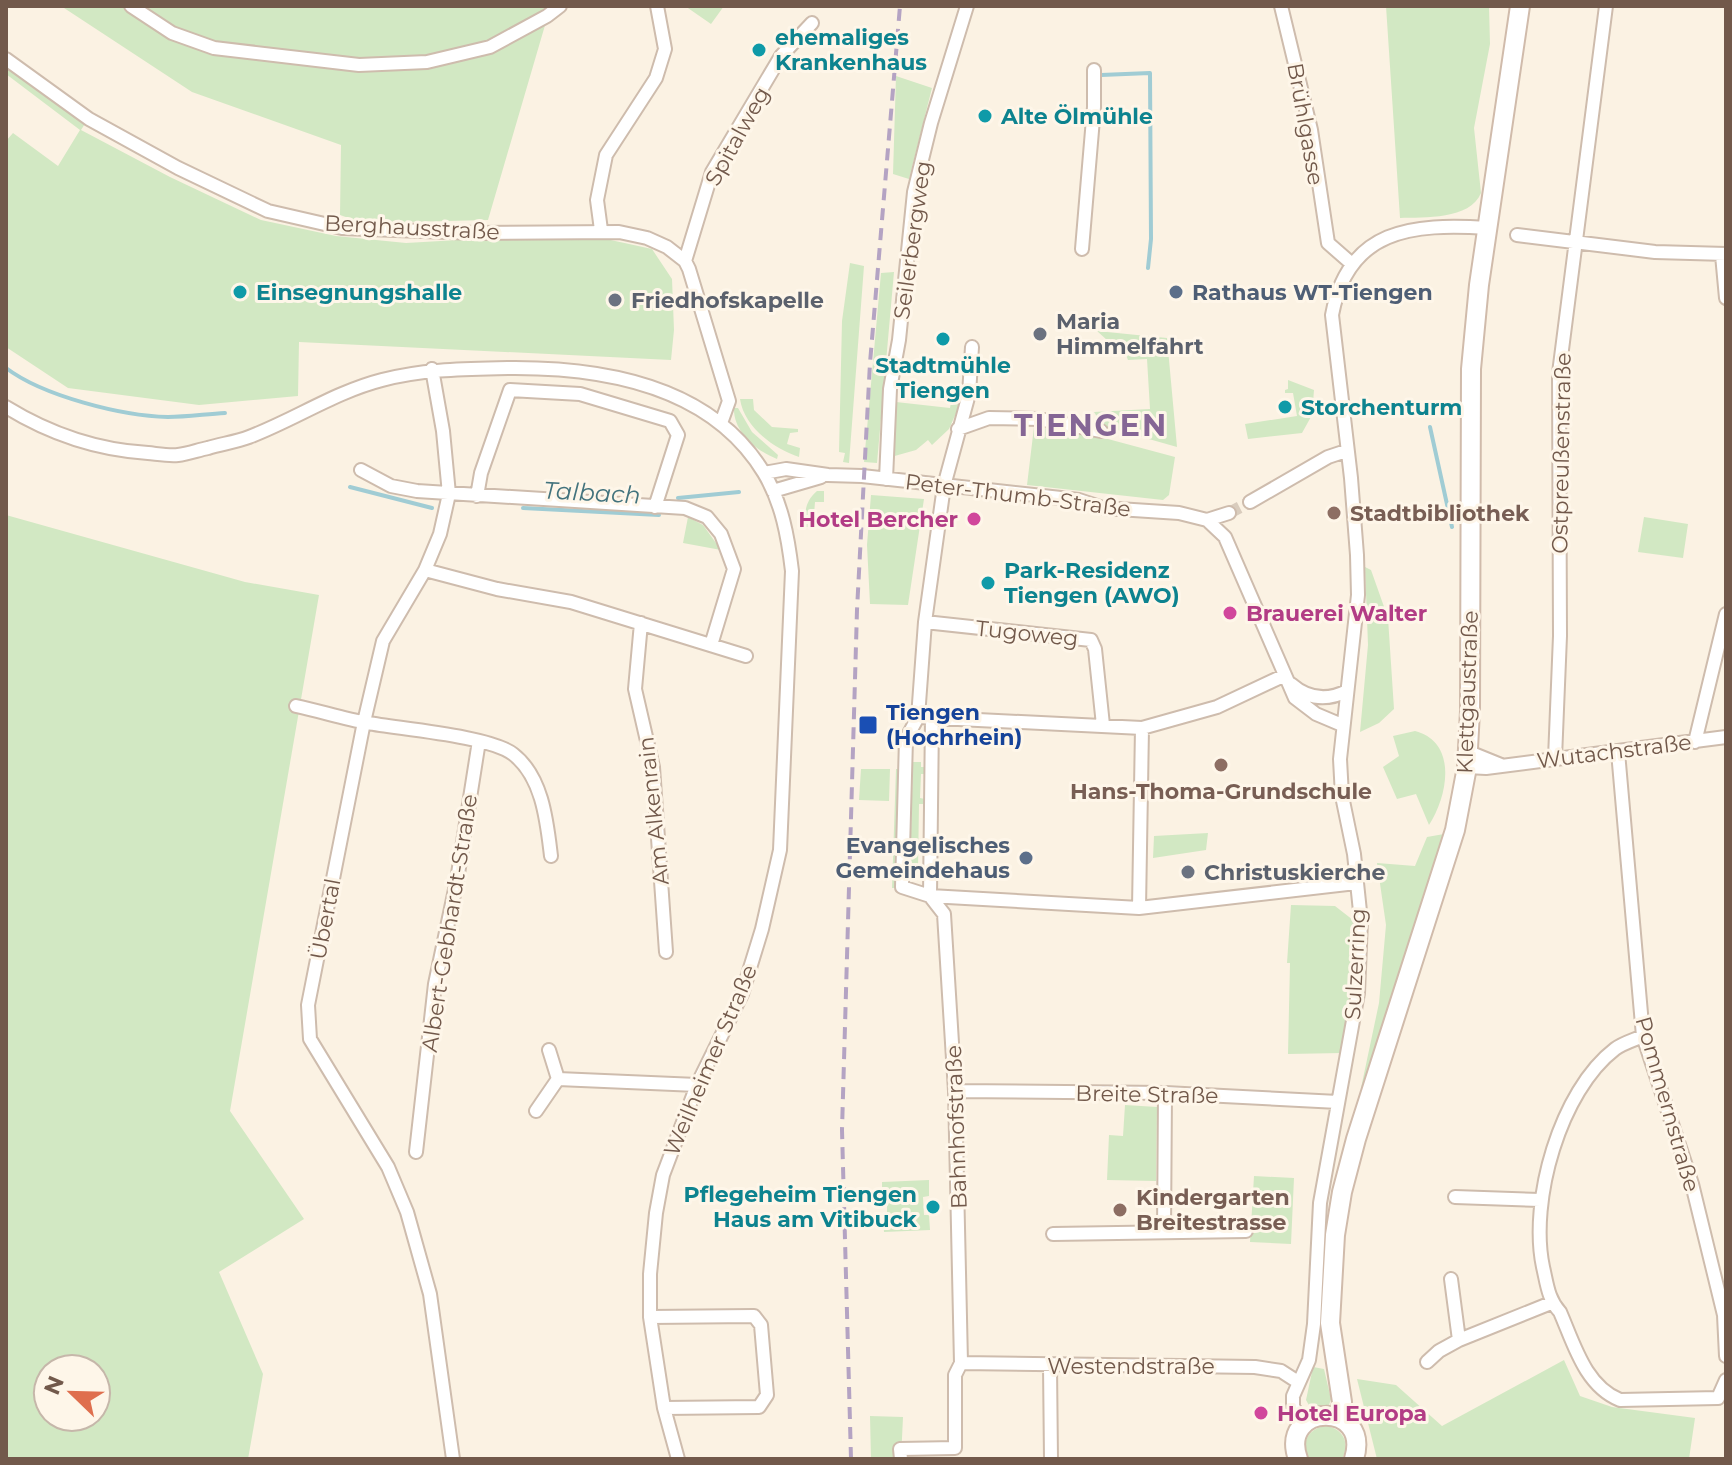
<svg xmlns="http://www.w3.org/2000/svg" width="1732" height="1465" viewBox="0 0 1732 1465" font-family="Montserrat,sans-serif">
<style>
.green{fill:#d2e8c3;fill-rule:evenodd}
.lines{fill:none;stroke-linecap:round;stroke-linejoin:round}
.stream{stroke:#a0ccd4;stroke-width:4}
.minor-tunnel{stroke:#d9ccbd;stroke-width:12;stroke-dasharray:12 6;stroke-linecap:butt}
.minor-casing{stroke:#cebcad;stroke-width:16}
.secondary-casing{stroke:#d0bbab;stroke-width:22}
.minor{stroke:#fff;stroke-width:12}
.secondary{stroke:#fff;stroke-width:18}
.rail{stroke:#b4a3c3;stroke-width:4;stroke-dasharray:12 8;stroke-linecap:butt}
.culture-dot{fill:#0f9aa8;stroke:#fef6e9;stroke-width:3}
.service-dot{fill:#5c6f8a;stroke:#fef6e9;stroke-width:3}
.worship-dot{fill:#6b7280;stroke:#fef6e9;stroke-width:3}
.education-dot{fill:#8d6e63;stroke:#fef6e9;stroke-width:3}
.hotel-dot{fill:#d1479c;stroke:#fef6e9;stroke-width:3}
.transit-dot{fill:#1a4fb4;stroke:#fef6e9;stroke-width:3}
.labels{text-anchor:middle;stroke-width:6;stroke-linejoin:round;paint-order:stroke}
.culture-label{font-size:22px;font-weight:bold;fill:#0d838f;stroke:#fef6e9;text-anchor:start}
.street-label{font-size:22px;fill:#72594b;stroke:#fef6e9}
.service-label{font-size:22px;font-weight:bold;fill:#4e5e75;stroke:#fef6e9;text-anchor:start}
.worship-label{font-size:22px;font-weight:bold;fill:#5b616d;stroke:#fef6e9;text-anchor:start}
.education-label{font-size:22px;font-weight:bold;fill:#785e54;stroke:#fef6e9;text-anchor:start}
.hotel-label{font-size:22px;font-weight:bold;fill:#b23c85;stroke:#fef6e9;text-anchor:start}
.transit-label{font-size:22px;font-weight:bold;fill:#164399;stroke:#fef6e9;text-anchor:start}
.water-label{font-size:24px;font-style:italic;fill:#43737d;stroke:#fef6e9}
.district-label{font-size:30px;font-weight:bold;letter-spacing:2px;fill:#856695;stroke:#fef6e9}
</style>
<rect width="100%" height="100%" fill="#fbf2e3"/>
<path class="green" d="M61,6H553L548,15L488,220L363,223L340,215L341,145L192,92Z
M685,6H724L711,24Z
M1386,6H1489L1490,44L1474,128L1481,193C1470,220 1424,217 1400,218Z
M6,64L86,122L81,130L170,177L261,220L336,236L406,243L493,238L606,239L652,249L672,279L674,330L671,360L299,342L298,396L199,405L68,388L6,347V141L13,133L58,166L80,130L6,74Z
M896,76L932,88L909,179L893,174Z
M850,263L864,266L849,463L843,462L845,453L839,452L842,321Z
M894,272L877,463L864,462L881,273Z
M1097,331L1167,338L1177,447L1103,426L1094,412L1150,409L1147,359L1128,360L1124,350H1118Z
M1288,380L1314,390L1312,415L1302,433L1248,439L1245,424L1297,416L1293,393H1285V390L1288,389Z
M740,399H753L754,410L772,427L798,429V432L790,433L787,444L800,448L799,457C774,449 744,427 740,399Z
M896,402L950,408L951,402H961L949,429L932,445L928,440L916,450L891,457Z
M734,408H738L752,432L778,455L777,459C756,451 733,431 734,408Z
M1034,427L1093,435L1175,457L1169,495L1163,500L1027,485Z
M817,491H824V502H815L813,527H804C805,512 805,501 817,491Z
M871,495L924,499L908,605L870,604L867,545Z
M6,515L245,582L319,595L230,1111L304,1219L219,1272L263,1374L248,1459H6ZM48,1369H96V1417H48Z
M688,517L703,525L721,550L683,543Z
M1644,517L1688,524L1683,558L1638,552Z
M1365,567L1371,570L1388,618L1394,709L1379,723L1360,732L1368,645Z
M1415,731C1458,742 1448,796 1429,825L1416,794L1397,799L1383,767L1399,756L1393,736Z
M913,762H921V767H925V774H921L920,798L925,799V804H919L918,868H910Z
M861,769H890L889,801L859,800Z
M896,769H901L898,888H892Z
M1208,833L1206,850L1153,858L1154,836Z
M1444,834L1368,1091L1361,1088L1379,1003L1386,925L1377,863L1415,866L1427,837Z
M1291,905L1335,906L1353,920V971L1342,1053L1288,1054L1290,963H1287Z
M1125,1105L1157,1107L1156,1181L1107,1180L1109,1135L1123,1136Z
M1254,1176L1294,1178L1291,1244L1250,1242Z
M929,1180V1196L923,1197L924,1215H929L930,1230L884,1232L883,1215H887V1200L882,1199V1182Z
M1564,1360L1580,1396L1612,1407L1695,1418L1689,1459H1377L1357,1379L1396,1385L1442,1426Z
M1313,1367L1324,1369L1331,1399L1328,1408L1319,1411L1310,1407L1306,1400Z
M870,1416L903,1417L901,1459H871Z
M1326,1426C1344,1429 1350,1443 1342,1459H1309C1300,1443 1308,1428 1326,1426Z"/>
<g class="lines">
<path class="stream" d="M1101,75L1150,73L1151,239L1148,268
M6,368C43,396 122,416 168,417C187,417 206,414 225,413
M1430,427L1452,527
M350,487L432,508
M678,498L739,492
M523,508L659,515"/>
<path class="minor-tunnel" d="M1229,513L1250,502"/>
<g class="minor-casing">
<path id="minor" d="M131,6L172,33L214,48L359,65L427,62L490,47L547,16L560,6
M1281,6L1311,130L1328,243L1352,264
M6,59L89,119L178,168L268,211L342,228L476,233L619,232L647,238L667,247L685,261L689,269L729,401L721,423
M601,230L597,200L606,155L656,78L665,49L657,6
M1517,235L1655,252L1726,254
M1082,249L1094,107V70
M1722,255L1726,298
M685,261L712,172L781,56L812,23
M432,369L443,431L449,494L440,534L425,570L383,641L364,722L308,1005L310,1039L388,1167L407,1212L430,1294L453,1459
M6,407C50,434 97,450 148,453C158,454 169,456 178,455C188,454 198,450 208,448C221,444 236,442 249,437C294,420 335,392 382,380C424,369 465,369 508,368C602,367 711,385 764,473C782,503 788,537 792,571L780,850L762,929L742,994L697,1085L663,1175L656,1213L650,1274V1317L664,1408L678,1459
M958,429L989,418L1039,419L1101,431
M361,470L391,486L417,491L685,508L707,517L721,534L734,569L711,645
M764,473L786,469L828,475L862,476L1079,500L1103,508L1179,513L1207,520L1225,537L1295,698L1316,714L1342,725
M886,479L890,389L899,340L914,192L931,123L967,6
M773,491L821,477
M477,496L481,473L510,390L580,394L670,421L678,435L655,507
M1250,502L1328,457L1346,451
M1207,520L1229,513
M425,570L497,589L571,602L746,656
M925,622L1091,640L1095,649L1103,725
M641,623L635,689L653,767L666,952
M1291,684C1308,699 1327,701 1347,691
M296,706C320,711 344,719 368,723C401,729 490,736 513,754C543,777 547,823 551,856
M918,717L1142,728L1217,707L1283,676
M1695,742L1726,614
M1469,752L1501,765
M1618,752L1643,1036L1692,1184L1724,1315L1726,1356
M1555,758L1560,636L1559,373L1606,6
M1467,767L1486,768L1726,737
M930,896L1139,908L1356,883
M930,896L932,718
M1139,908L1142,728
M1643,1036C1634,1040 1623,1043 1615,1049C1560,1091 1529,1201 1543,1267C1547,1284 1548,1299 1560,1312C1574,1344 1585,1386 1620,1400L1718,1398L1726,1380
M549,1050L558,1079L697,1085
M955,1091L1165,1093L1338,1102
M536,1111L558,1079
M416,1152L435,984L457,880L479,741
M1455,1197L1540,1200
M1164,1232L1165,1093
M1053,1234L1246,1231
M1451,1279L1459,1340L1551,1303
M650,1317L754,1316L761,1325L767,1395L759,1407L664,1408
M1427,1362L1439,1351L1459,1340
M961,1363L1255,1367L1281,1371L1298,1382
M1050,1366L1051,1459
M1302,1424L1293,1406V1396L1309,1360L1314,1324L1320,1203L1358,993L1361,921L1354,854L1342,796L1340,759L1358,595L1357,555L1351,478L1332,315C1348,229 1412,223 1488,228
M901,1459L900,1449L955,1448V1375L961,1363L955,1091L944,914L930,896L902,887L906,739L918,717L925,622L944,486L969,394L972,347"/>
</g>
<g class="secondary-casing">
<path id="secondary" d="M1340,1418L1342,1402L1330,1323L1335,1235L1342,1192L1356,1139L1455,830L1467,767L1470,711L1471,369L1479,285L1520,6
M1298,1459C1278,1403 1372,1400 1354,1459"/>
</g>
<use href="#minor" class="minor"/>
<use href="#secondary" class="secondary"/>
<path class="rail" d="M851,1459L842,1130L857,610L870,363L900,6"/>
</g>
<g class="culture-dot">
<circle cx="759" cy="50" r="8"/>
<circle cx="985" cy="116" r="8"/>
<circle cx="240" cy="292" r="8"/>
<circle cx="943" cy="339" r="8"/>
<circle cx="1285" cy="407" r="8"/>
<circle cx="988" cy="583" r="8"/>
<circle cx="933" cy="1207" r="8"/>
</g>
<g class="service-dot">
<circle cx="1176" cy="292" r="8"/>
<circle cx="1026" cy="858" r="8"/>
</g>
<g class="worship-dot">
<circle cx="615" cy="300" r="8"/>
<circle cx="1040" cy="334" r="8"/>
<circle cx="1188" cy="872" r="8"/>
</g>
<g class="education-dot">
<circle cx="1334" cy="513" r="8"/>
<circle cx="1221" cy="765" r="8"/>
<circle cx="1120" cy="1210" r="8"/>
</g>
<g class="hotel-dot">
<circle cx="974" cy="519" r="8"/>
<circle cx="1230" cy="613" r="8"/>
<circle cx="1261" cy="1413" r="8"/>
</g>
<rect class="transit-dot" x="858" y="715" width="20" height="20" rx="4"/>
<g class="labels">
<g class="culture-label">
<text x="775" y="45">ehemaliges<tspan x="775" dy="25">Krankenhaus</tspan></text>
<text x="1001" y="124">Alte Ölmühle</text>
<text x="256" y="300">Einsegnungshalle</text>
<text x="943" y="373" text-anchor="middle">Stadtmühle<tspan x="943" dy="25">Tiengen</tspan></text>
<text x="1301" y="415">Storchenturm</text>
<text x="1004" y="578">Park-Residenz<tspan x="1004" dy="25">Tiengen (AWO)</tspan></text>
<text x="917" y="1202" text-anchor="end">Pflegeheim Tiengen<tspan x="917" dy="25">Haus am Vitibuck</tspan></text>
</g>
<g class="street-label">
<text transform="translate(1306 124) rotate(80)" y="8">Brühlgasse</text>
<text transform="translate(737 136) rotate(-61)" y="8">Spitalweg</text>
<text transform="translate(412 227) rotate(3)" y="8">Berghausstraße</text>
<text transform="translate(912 240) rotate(-82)" y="8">Seilerbergweg</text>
<text transform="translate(1561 453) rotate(-89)" y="8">Ostpreußenstraße</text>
<text transform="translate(1018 495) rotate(7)" y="8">Peter-Thumb-Straße</text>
<text transform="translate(1027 633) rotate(6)" y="8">Tugoweg</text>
<text transform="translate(1467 692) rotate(-88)" y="8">Klettgaustraße</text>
<text transform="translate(1614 751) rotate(-7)" y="8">Wutachstraße</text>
<text transform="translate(653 811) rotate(-96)" y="8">Am Alkenrain</text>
<text transform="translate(325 919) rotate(-79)" y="8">Übertal</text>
<text transform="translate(449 923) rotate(-81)" y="8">Albert-Gebhardt-Straße</text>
<text transform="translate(1355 964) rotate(-87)" y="8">Sulzerring</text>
<text transform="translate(710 1060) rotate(-67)" y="8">Weilheimer Straße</text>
<text transform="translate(1147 1094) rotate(1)" y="8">Breite Straße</text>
<text transform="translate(1668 1104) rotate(74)" y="8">Pommernstraße</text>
<text transform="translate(956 1127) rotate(-92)" y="8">Bahnhofstraße</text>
<text x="1131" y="1374">Westendstraße</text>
</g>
<g class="service-label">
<text x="1192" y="300">Rathaus WT-Tiengen</text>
<text x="1010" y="853" text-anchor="end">Evangelisches<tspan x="1010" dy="25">Gemeindehaus</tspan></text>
</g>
<g class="worship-label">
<text x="631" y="308">Friedhofskapelle</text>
<text x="1056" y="329">Maria<tspan x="1056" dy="25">Himmelfahrt</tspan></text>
<text x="1204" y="880">Christuskierche</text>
</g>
<g class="education-label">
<text x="1350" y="521">Stadtbibliothek</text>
<text x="1221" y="799" text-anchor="middle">Hans-Thoma-Grundschule</text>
<text x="1136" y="1205">Kindergarten<tspan x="1136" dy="25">Breitestrasse</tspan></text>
</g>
<g class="hotel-label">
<text x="958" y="527" text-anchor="end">Hotel Bercher</text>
<text x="1246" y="621">Brauerei Walter</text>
<text x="1277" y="1421">Hotel Europa</text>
</g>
<g class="transit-label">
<text x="886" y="720">Tiengen<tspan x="886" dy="25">(Hochrhein)</tspan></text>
</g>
<g class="water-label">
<text transform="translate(592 493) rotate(3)" y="8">Talbach</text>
</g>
<g class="district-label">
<text x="1091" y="436">TIENGEN</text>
</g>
</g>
<rect width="1732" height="1465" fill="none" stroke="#72594b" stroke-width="16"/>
<g transform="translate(72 1393) rotate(293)"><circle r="38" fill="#fef6e9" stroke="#c6b7aa" stroke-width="2"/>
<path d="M0-6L14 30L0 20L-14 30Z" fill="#df6f4e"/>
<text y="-12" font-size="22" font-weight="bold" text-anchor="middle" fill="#72594b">N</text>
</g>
</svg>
